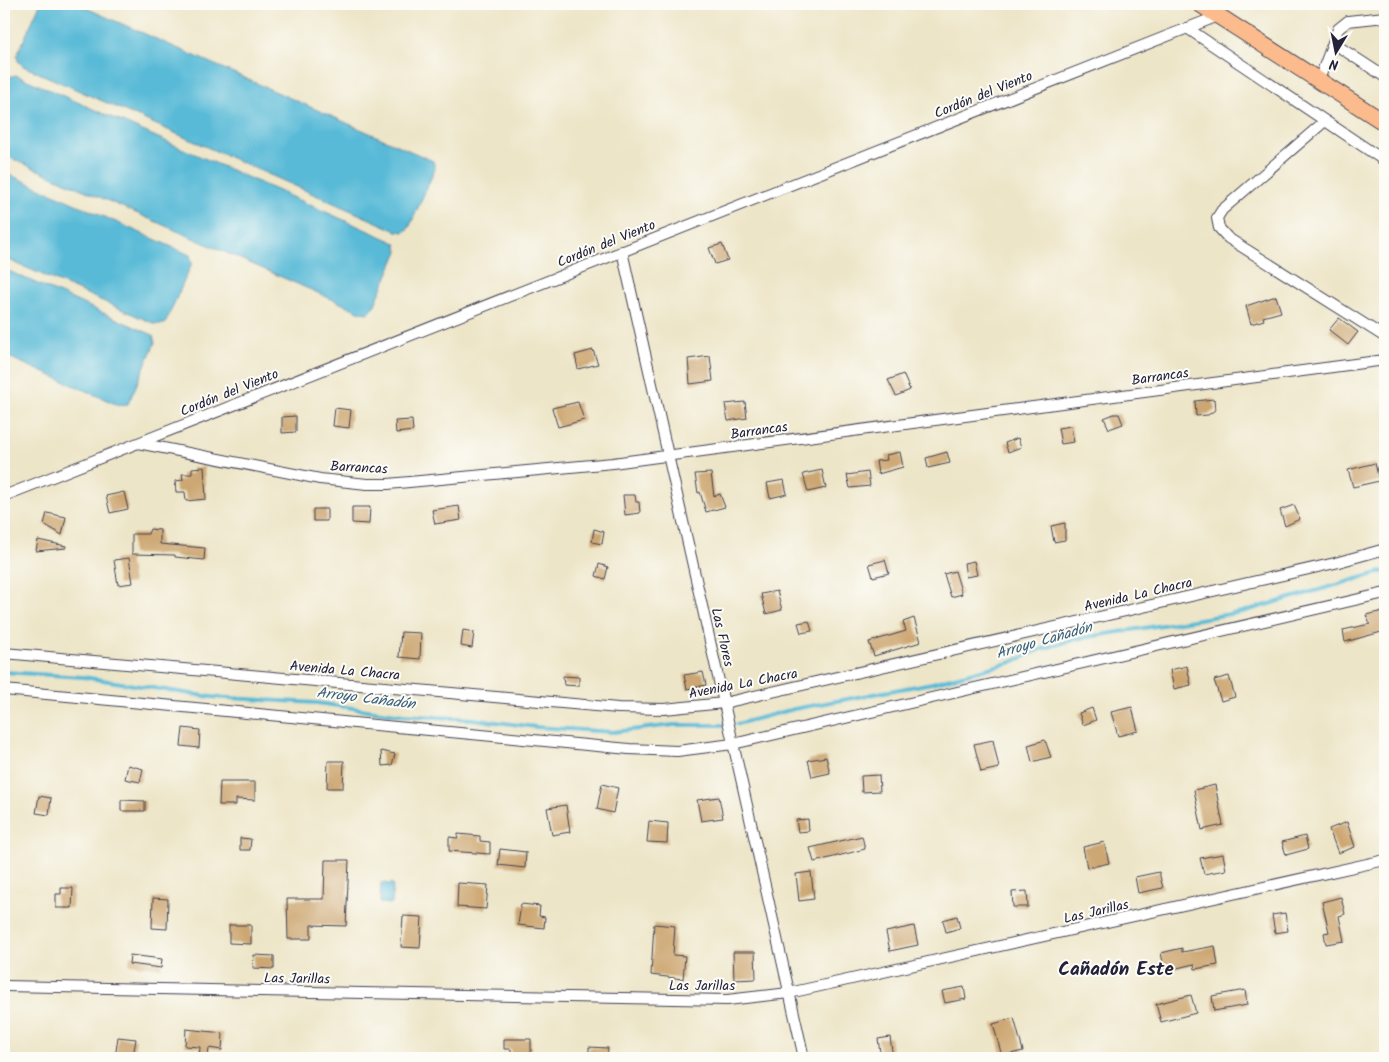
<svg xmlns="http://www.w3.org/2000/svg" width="1389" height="1062" viewBox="0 0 1389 1062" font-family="Kalam,sans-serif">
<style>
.water{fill:#58bad7;stroke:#3d6e89}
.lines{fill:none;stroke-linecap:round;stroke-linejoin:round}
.stream{stroke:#58bad7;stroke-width:4}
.building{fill:#cda773}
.minor-casing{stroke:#403f50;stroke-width:12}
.trunk-casing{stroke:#403f50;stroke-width:18}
.minor{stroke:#fff;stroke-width:10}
.trunk{stroke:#fbbb8d;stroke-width:16}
.labels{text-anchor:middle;stroke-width:4;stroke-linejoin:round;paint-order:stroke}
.street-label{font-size:14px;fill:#22223b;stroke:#fdfcf7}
.water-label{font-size:15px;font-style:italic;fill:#385f79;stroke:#fdfcf7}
.district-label{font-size:19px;font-weight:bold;fill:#22223b;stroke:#fdfcf7}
</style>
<rect width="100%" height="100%" fill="#fdfcf7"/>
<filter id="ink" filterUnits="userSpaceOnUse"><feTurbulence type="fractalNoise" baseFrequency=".02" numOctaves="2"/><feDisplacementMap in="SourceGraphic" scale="10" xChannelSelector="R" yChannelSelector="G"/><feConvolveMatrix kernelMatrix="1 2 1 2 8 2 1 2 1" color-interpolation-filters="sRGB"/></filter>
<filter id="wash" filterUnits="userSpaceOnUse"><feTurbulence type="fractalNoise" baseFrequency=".0096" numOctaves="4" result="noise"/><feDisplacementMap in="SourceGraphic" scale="20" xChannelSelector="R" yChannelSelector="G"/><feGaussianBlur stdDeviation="1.12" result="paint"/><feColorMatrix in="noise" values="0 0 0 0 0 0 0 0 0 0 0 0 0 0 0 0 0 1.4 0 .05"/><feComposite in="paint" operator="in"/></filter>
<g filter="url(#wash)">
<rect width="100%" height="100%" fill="#ede5c7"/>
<path class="water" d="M40,4H77L433,161L435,169L409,228L404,232L397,231L23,66L18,61L17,55Z
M16,75L396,243L398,251L373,309L367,313L361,312L4,155V85L8,77Z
M4,172L190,255L192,263L165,324H155L4,258Z
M4,269L153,335L155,343L128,404L118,405L4,355Z
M381,883L393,884L392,904L380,903Z"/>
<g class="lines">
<path class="stream" d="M4,672L83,677L211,697L317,703L403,715L472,719L536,727L613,732L674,725H727
M737,724L794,709L932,683L1012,662L1042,649L1076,639L1242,612L1385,571"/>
</g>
<g id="blocks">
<path class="building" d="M722,244L728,260L715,264L709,248Z
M1276,296L1281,312L1263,317L1264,320L1251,324L1246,306Z
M1339,318L1358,332L1348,345L1329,330Z
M593,350L598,364L578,369L575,355Z
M710,356L713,381L690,384L688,359Z
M903,374L910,390L896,396L888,380Z
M1214,399L1215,410L1208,415L1196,416L1195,401Z
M578,402L584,420L558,427L552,408Z
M745,402L747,418L728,421L725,404Z
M335,408L351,410L349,428L333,426Z
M1114,414H1119L1123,424L1109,429L1104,418Z
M296,416V432L282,433V417Z
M412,420L413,431L396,433L395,421Z
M1071,426L1074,442L1061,444L1058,428Z
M1018,438L1021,447L1008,452L1005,443Z
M900,452L903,467L878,474L876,461L887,460L886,455Z
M947,452L950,463L928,468L926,458Z
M1375,463L1379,481L1353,487L1348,470Z
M204,467L206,499L186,501L185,492H176L175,481L183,480L182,474H192V468Z
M822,470L826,488L808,492L803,474Z
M868,472L870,486L850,488L847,475Z
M711,473L714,496L720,494L725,507L706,512L700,492L698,493L695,474Z
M784,480L787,494L770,498L767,483Z
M124,492L128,509L110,513L106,496Z
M623,495H635L636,502H639L640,513L625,515Z
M1294,505L1300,519L1285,526L1280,510Z
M459,506L461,520L435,524L432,510Z
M352,507H370L369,524L352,523Z
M313,509H327V521H313Z
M47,513L66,517L62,535L44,524Z
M1065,523V540L1054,542L1051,526Z
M150,529L160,530V544L205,548L204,560L175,557V555L132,554V534H148Z
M594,529L604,532L602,544L592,542Z
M38,540L66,546V548L36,551Z
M129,558L133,583L118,585L114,560Z
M885,560L889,573L873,577L869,564Z
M974,561L977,575L966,577L964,563Z
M599,564L608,567L605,579L596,576Z
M955,571L962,594L951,597L944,574Z
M777,591L782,610L766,614L761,594Z
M1383,611L1385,631L1345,642L1343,630L1370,624L1366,615Z
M914,618L921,642L874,656L869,642L906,631L903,622Z
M809,621L812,631L801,633L798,623Z
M463,630L474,632L472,648L461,646Z
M401,632L421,633L420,659L399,657Z
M1187,666L1191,685L1174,689L1170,670Z
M703,672L706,685L687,689L684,675Z
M563,676L579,677V686L564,685Z
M1229,676L1235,697L1221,701L1214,680Z
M1132,707L1138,731L1118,736L1111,712Z
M1092,708L1096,720L1083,725L1079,713Z
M183,728L200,730L199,748L181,746Z
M993,740L999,768L981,772L974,744Z
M1045,740L1051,757L1032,762L1028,745Z
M381,751L395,754L392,765L382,766Z
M826,757L830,773L812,777L808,760Z
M328,761H344L343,788H327Z
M128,765L143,769L140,782L125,779Z
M879,775L880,791L862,792L861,776Z
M220,782H255V800L236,799V805H219Z
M602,784L618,788L613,813L597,809Z
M1215,785L1223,825L1202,830L1194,790Z
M39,796L51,798L49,815L36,813Z
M719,797L723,818L701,821L697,800Z
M121,800L145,801V811H121Z
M566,805L570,832L552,835L547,808Z
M808,819L809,831L798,832L796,820Z
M649,821L668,823L667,843L647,842Z
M1347,822L1355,847L1338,853L1329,829Z
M458,834L480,836V841L490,842V854L449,851V837L458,838Z
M862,836L865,849L814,862L810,848Z
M1305,836L1308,849L1286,855L1282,842Z
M240,838L251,839L250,850H240Z
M1104,842L1109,863L1087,868L1083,847Z
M500,849L526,852L525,868L498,865Z
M1223,854L1226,870L1204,874L1200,858Z
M325,860H349L346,926L311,925V939H288L287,899H324Z
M811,872L814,899L799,901L796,874Z
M1159,872L1163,888L1138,893L1135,877Z
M458,883L488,885L486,909L457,907Z
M61,888H73L72,908H56V894H61Z
M1027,891L1028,907H1013L1012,892Z
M1341,897L1345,914L1339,916L1344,941L1326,944L1324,933L1329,932L1322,902Z
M153,898L168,899L167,929L152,928Z
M521,904L540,906L539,916L545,917L544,928L518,925Z
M1285,913L1288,931L1275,933L1272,915Z
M403,916L422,917L420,948L401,947Z
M957,916L960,928L946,932L943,920Z
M654,924L675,926L673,955L685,956L683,979L651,975Z
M229,925H251V944L229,943Z
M914,926L918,945L890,951L886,932Z
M1215,946L1218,965L1195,969L1194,964L1165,971L1161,953L1182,948V952Z
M733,952H755L756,979L734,980Z
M130,955L162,959L161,968L129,964Z
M254,955L274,956V969L253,968Z
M964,987L966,999L945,1003L942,991Z
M1245,990L1247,1005L1214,1011L1212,996Z
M1191,995L1196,1013L1161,1022L1156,1004Z
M1014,1018L1023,1051L1002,1056L993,1024Z
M186,1029L223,1033L222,1050L209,1048L208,1058H199L200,1047L185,1046Z
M118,1037L136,1039L133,1056L125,1055V1058H115Z
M890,1037L893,1058H881L878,1039Z
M504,1039H531V1058H511V1049H504Z
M589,1047L608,1048L607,1058H589Z"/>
</g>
</g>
<g filter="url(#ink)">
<use href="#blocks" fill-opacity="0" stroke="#403f50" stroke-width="1"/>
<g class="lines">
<g class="minor-casing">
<path id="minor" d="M1187,28L1385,161
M1333,43L1385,77
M1319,80L1338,29L1348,21L1385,17
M1325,121L1222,210L1217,218L1219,228L1228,238L1385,337
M622,251L804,1058
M138,443L320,479L367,484H388L613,463L1385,360
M4,496L1218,16
M4,653L618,708L664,709L724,703L1335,563L1385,549
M4,690L629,749L677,751L733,744L1385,593
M4,986L727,1000L789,993L1385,860"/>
</g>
<g class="trunk-casing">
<path id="trunk" d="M1200,4L1385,123"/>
</g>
<use href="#minor" class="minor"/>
<use href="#trunk" class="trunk"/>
</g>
</g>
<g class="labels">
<g class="street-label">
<text transform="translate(983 94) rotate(-22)" y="5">Cordón del Viento</text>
<text transform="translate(606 243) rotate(-22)" y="5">Cordón del Viento</text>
<text transform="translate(1160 376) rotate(-8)" y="5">Barrancas</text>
<text transform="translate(229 392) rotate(-22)" y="5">Cordón del Viento</text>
<text transform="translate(759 430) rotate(-8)" y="5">Barrancas</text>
<text transform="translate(359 467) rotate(3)" y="5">Barrancas</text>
<text transform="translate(1138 594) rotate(-13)" y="5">Avenida La Chacra</text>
<text transform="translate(723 637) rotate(77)" y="5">Las Flores</text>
<text transform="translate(345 670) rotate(5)" y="5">Avenida La Chacra</text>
<text transform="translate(743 683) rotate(-11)" y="5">Avenida La Chacra</text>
<text transform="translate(1096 911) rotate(-13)" y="5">Las Jarillas</text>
<text transform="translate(297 978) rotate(1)" y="5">Las Jarillas</text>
<text x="702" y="990">Las Jarillas</text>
</g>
<g class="water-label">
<text transform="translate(1044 640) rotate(-16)" y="5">Arroyo Cañadón</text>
<text transform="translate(366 698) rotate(7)" y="5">Arroyo Cañadón</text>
</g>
<g class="district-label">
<text x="1116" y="975">Cañadón Este</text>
</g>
</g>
<rect width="1389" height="1062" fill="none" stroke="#fdfcf7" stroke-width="20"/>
<g transform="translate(1336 52) rotate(190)" stroke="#fdfcf7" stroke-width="4" paint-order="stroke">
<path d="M0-4L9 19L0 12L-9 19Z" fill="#22223b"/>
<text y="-8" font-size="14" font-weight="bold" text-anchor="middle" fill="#22223b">N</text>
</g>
</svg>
